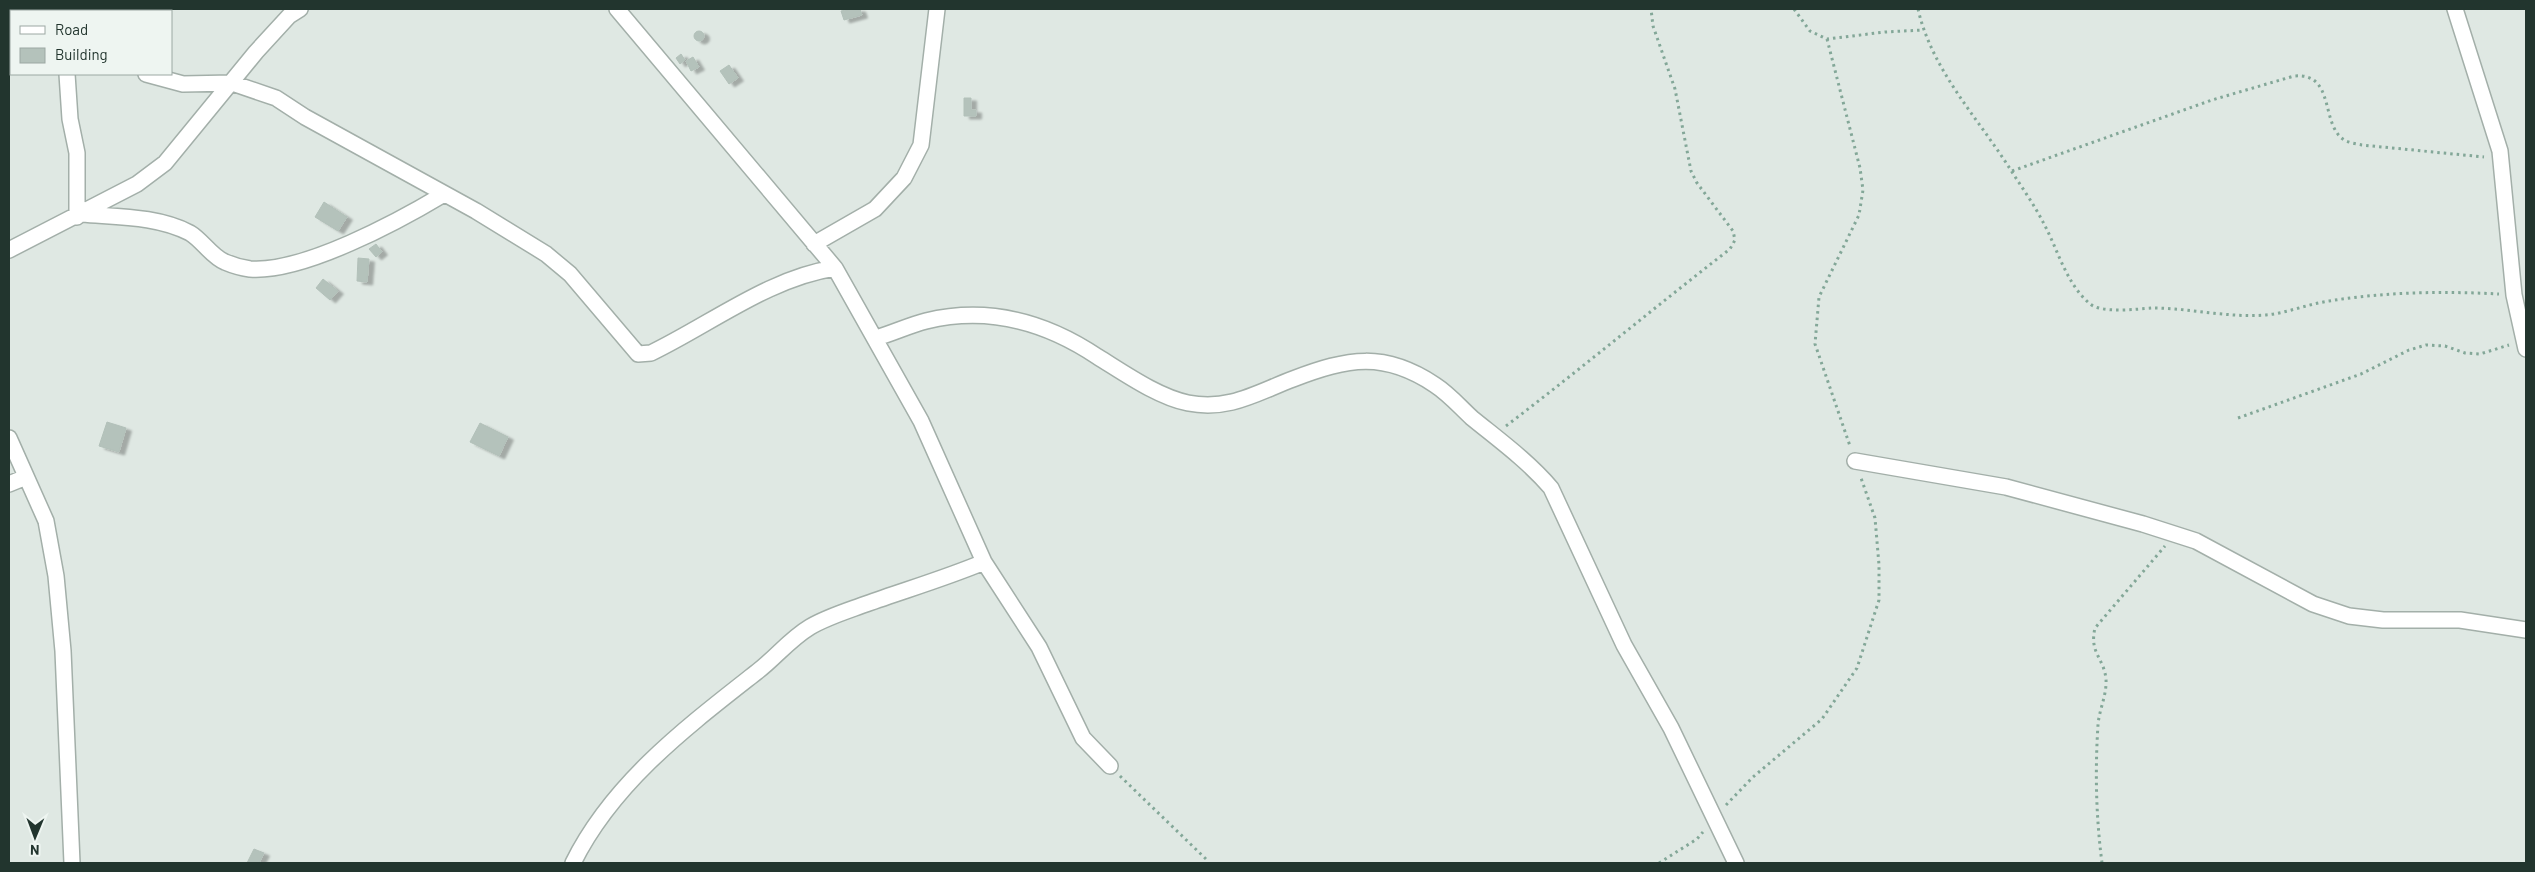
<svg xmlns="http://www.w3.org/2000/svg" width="2535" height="872" viewBox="0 0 2535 872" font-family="Barlow,sans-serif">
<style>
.building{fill:#b4c2bb;stroke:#b2c0b9;filter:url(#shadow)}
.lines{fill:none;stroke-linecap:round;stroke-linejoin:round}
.street-casing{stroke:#a3afa9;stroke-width:18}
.path{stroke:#83a798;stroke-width:3;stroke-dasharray:2.5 4;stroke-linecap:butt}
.street{stroke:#fff;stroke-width:15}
</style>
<defs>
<filter id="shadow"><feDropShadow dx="5.5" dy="3" stdDeviation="1" flood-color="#0004"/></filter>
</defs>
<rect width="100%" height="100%" fill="#dfe8e3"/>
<path class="building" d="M850,9H860L862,15L844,20L841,11Z
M694 36a5 5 0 1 1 10 0a5 5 0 1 1-10 0Z
M681,54L685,60L680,64L676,58Z
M693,57L699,67L691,71L686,61Z
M729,65L738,78L729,84L720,71Z
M964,98H971V110H976V116H964Z
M324,202L347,217L338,231L315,217Z
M376,244L382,252L376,257L369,249Z
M358,258L369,259L367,282L357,281Z
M323,279L338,291L330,300L316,288Z
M107,422L126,428L119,452L99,446Z
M480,423L508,437L499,456L470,442Z
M254,849L264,853L259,863H247Z"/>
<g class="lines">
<g class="street-casing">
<path id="street" d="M51,9L55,11
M617,9L835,268L921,421L984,562L1039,647L1083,738L1110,766
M2455,9L2500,151L2514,295L2526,349
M67,74L70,119L77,153V217
M146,74L183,84L232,83L276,98L305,117L476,211L546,254L570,274L638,354L651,353C711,324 769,278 835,268
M82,214C117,217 158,216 190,233C202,240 212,257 225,262C232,265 243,268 250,269C303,273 399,221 444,194
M814,244L875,209L904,178L921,145L937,9
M9,250L137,184L165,163L256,52L289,16L300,9
M876,338C893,333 910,325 926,321C988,306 1046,322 1098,357C1124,373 1158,397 1188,403C1229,411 1256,393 1293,379C1348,358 1384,351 1435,385C1449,394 1460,407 1472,418C1499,440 1528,461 1551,488L1624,645L1671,728L1736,863
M9,438L46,521L56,576L63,651L72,863
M1855,461L2006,487L2143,524L2196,541L2313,604L2349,616L2383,620H2460L2526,630
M9,484L26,477
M573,863C613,782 688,726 758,671C776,657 790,639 810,627C827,617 847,611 866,604C905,590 946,578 984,562"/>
</g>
<path class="path" d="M1794,9L1810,31L1827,39L1885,32L1923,30
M1918,9C1932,71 1979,119 2012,172C2023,189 2035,206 2044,224C2058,250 2066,283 2089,303C2100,314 2137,309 2152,308C2190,308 2227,318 2266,315C2287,313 2308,304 2329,301C2384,292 2443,291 2499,294
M1827,39L1860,168L1863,190L1859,215L1819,297L1815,344L1850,446
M2012,171L2212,100L2294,76C2337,72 2319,127 2346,141C2351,143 2357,144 2362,145L2484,157
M2238,418L2361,374L2409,350L2426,345L2445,346L2465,353L2480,354L2509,345
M1506,426C1582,368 1655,307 1730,249L1735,240L1733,231L1697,183L1691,171L1675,89L1653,26L1651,9
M1120,776L1207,860L1208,863
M1726,805L1753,777L1822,719L1857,668L1879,600V565L1875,518L1861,478
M1659,863L1697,839L1703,832
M2102,863C2096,817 2095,771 2098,725C2099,710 2107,695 2106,679C2104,658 2089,653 2095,628L2165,546"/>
<use href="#street" class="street"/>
</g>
<rect width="2535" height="872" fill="none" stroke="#22352e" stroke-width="20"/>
<rect x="10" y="10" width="162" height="65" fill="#eef5f1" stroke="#9ca8a3"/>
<rect x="20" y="26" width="25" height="8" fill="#ffffff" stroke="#9ca8a3"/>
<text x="55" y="35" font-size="15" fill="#22352e">Road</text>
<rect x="20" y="48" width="25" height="15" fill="#b4c2bb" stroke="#9ca8a3"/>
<text x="55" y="60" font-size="15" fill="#22352e">Building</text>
<g transform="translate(35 837) rotate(181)" stroke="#eef5f1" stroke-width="4" paint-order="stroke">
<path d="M0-4L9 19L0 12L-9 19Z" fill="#22352e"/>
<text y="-8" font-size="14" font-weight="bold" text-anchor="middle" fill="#22352e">N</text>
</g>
</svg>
